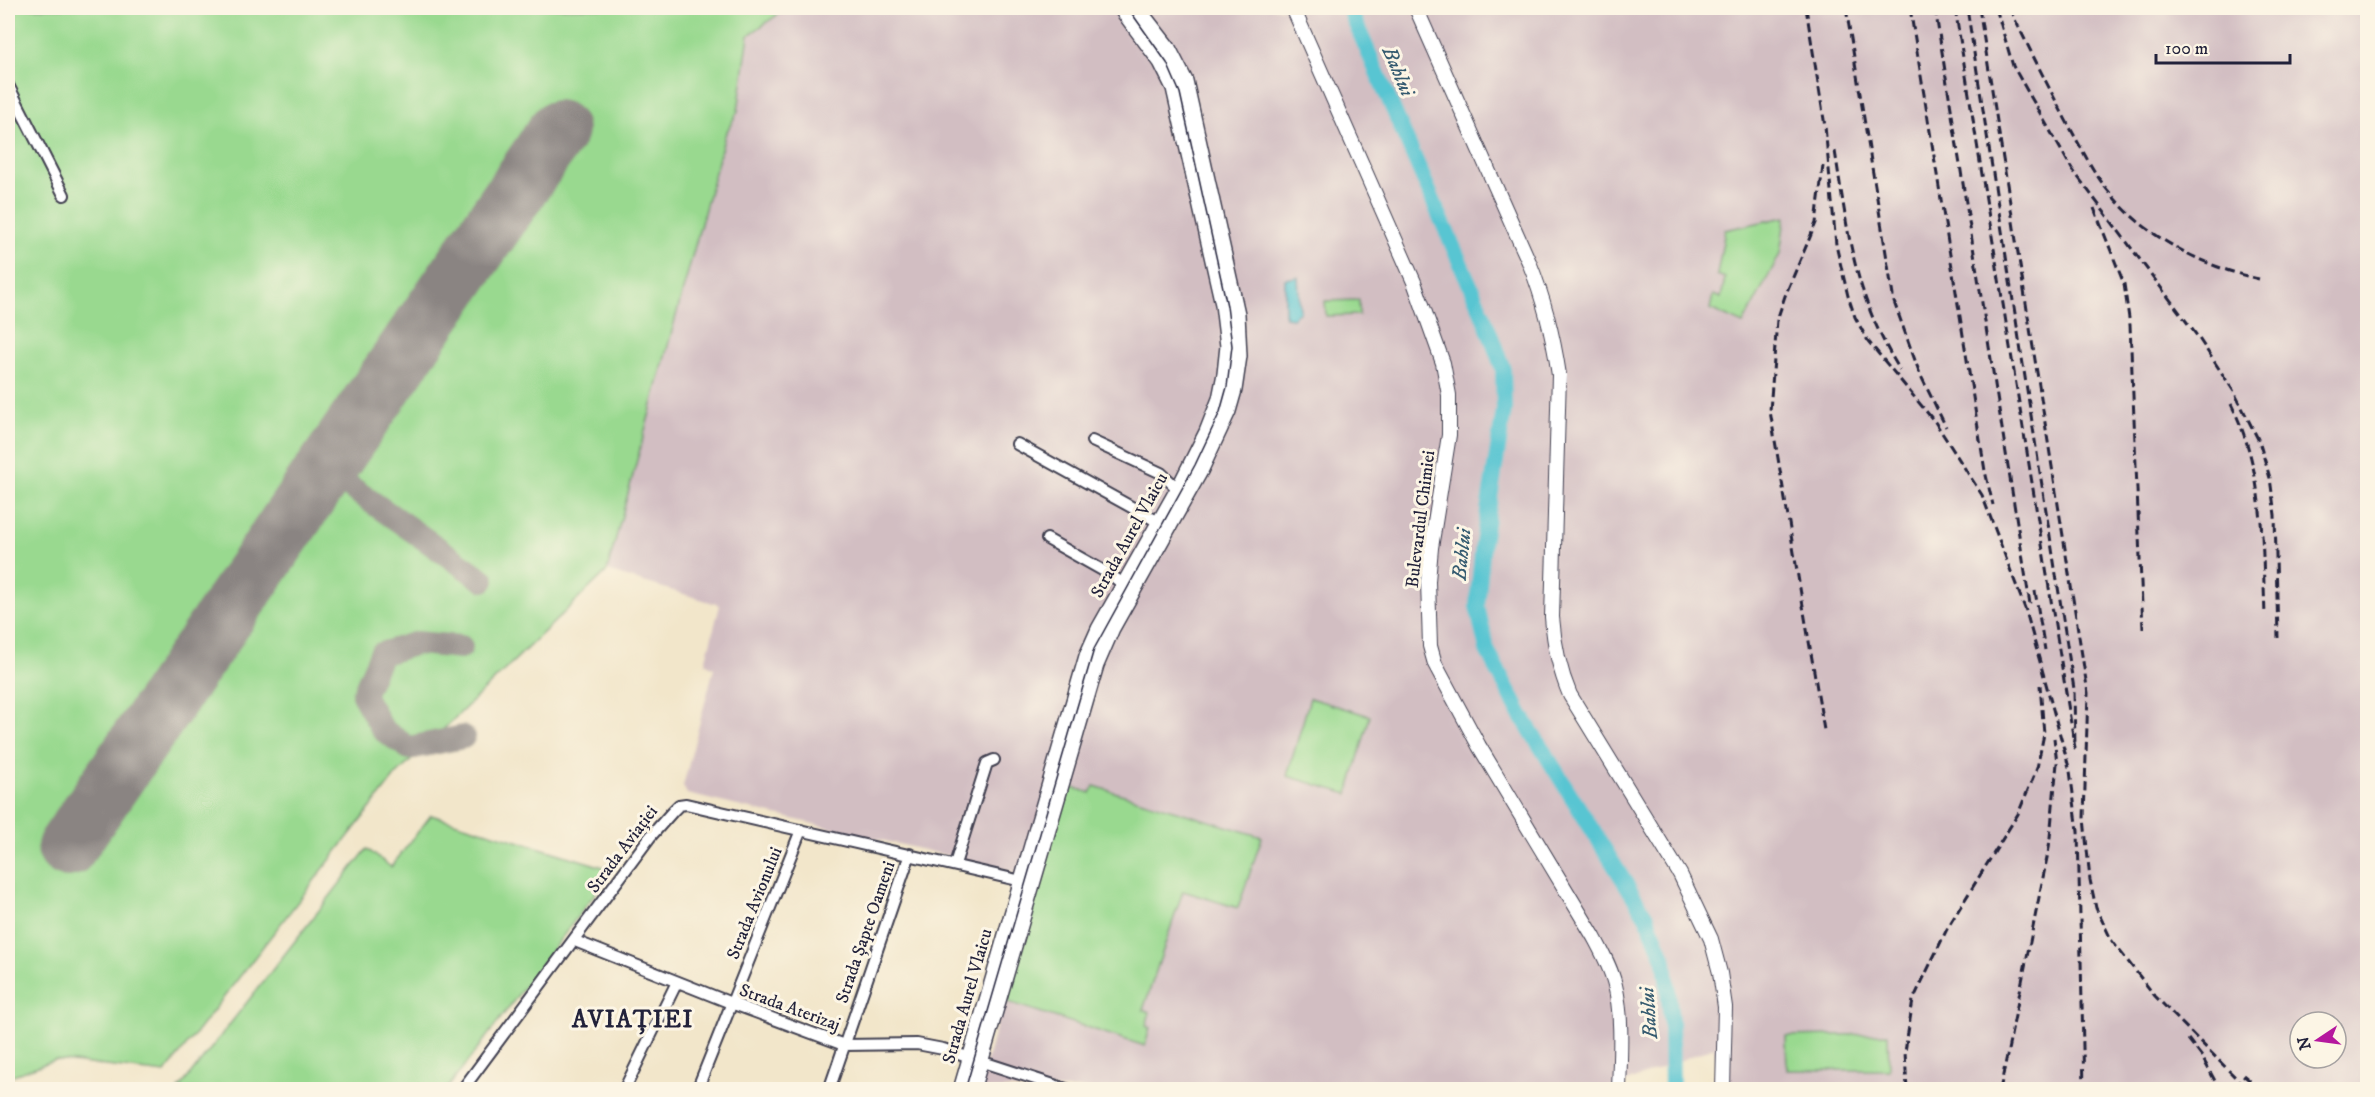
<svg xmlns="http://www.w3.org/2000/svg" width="2375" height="1097" viewBox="0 0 2375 1097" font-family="'IM FELL DW Pica',serif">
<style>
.industrial{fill:#d2bec2;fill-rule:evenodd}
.green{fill:#99d98f;stroke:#5e7e65;stroke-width:1.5}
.water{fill:#59c5d2;stroke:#3e7486;stroke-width:1.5}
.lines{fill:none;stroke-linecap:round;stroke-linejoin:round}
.river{stroke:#59c5d2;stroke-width:16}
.taxiway{stroke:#8a8482;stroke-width:24}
.runway{stroke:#8a8482;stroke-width:60}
.minor-casing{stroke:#413f50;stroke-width:14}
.tertiary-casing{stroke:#413f50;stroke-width:16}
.secondary-casing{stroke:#413f50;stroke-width:18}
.minor{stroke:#fff;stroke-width:10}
.tertiary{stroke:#fff;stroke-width:14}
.secondary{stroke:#fff;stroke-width:15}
.tram{stroke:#22223b;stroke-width:1.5}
.rail{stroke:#22223b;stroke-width:3;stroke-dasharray:9 4.5;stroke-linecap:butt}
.labels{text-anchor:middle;stroke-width:6;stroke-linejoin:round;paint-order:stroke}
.street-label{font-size:18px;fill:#22223b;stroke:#fcf5e5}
.water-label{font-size:20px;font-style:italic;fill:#355b70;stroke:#fcf5e5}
.district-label{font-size:24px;font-weight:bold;letter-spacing:1.5px;fill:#22223b;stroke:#fcf5e5}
</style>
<rect width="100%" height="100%" fill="#fcf5e5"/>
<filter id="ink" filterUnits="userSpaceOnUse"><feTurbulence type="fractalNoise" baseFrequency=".0167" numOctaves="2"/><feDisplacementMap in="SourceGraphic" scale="12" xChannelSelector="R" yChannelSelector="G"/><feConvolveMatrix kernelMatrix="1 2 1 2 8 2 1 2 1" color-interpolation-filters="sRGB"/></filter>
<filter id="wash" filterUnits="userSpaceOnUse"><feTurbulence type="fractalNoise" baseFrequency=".008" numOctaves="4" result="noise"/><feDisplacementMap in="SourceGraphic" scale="24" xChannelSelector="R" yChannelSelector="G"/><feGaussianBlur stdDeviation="1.35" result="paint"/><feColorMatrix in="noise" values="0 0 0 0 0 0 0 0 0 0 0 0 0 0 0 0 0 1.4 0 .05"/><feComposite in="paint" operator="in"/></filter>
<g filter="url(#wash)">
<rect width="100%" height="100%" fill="#f2e6ca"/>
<path class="industrial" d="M787,8H2367V1089H1720L1714,1047L1609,1089H979L1036,881L1011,871L953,857L687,794L683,786L714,668L705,663L720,605L607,571L725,135L738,111L749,35ZM2300,1022H2336V1058H2300Z"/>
<path class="green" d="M8,8H787L749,35L738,111L725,135L607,571L396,775L165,1073L55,1060L8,1077Z
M1785,217L1780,254L1743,324L1710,309L1713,295L1721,298L1725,278L1717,275L1725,230Z
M1359,300V315L1326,316L1325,301Z
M1310,698L1370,716L1348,794L1287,776Z
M1067,786L1091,793L1094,786L1262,837L1238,908L1183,891L1143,1010L1150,1012L1146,1026L1150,1028L1145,1046L1002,1000Z
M431,815L613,870L447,1089H179L367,849L391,867Z
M1888,1034L1889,1070H1787L1786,1036Z"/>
<path class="water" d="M1298,277L1300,312L1292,318L1285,317V279Z"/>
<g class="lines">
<path class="river" d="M1349,8L1483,315L1503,369L1504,410L1483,543L1477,606L1487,650L1521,715L1647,918L1665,961L1671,1020L1672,1090"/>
<path class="taxiway" d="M326,470L483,580
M461,647L417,643L381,654L363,695L383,730L409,748L463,737"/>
<path class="runway" d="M67,847L558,130"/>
</g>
</g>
<g filter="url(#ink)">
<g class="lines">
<g class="minor-casing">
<path id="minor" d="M8,85L64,195
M1092,441L1161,473L1178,489
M1017,444L1164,525
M1047,539L1111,575L1128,588
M955,864L987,763L994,760
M575,941L731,1003L844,1045L917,1044L943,1049L1069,1090
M462,1090L650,837L673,811L679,805L686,804L1026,882
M624,1090L677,982
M697,1090L801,830
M829,1090L910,854"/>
</g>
<g class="tertiary-casing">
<path id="tertiary" d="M1293,8L1414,282L1443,363L1449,395V435L1431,548L1428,581L1430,646L1435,664L1479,746L1594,937C1602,952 1611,968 1615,985C1623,1018 1620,1055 1619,1090
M1416,8L1529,262C1544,299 1553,335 1559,375L1552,617C1554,645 1559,669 1570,695L1680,874L1711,939L1720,973L1725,1007L1723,1090"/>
</g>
<g class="secondary-casing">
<path id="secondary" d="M961,1090L1087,656L1099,629L1180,486L1207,432L1220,399L1225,374L1228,346L1223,304L1174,88L1161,62L1121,8
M972,1090L1096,665L1112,628L1201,469L1228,411L1234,390L1239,356L1237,314L1185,81L1168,48L1137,8"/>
</g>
<use href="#minor" class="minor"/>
<use href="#tertiary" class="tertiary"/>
<use href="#secondary" class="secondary"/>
<path class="tram" d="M965,1090L1094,649L1195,465L1220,412L1227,387L1232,346L1227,306L1180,93L1167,63L1128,8"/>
<path class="rail" d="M1806,8L1825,126L1836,245L1848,296L1855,317L1868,341L1935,422L1982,495L2026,611L2070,771L2078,831L2084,1090
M1846,8L1894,302L1920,374L1946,427
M1910,8L1985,471L1993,505
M1935,8L2030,604
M1955,8L2075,748L2074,689L1967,8
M1979,8L2088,693L2084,818L2090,880L2096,908L2112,941L2155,996L2248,1090
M1996,8L2013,66L2072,169L2198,337L2233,390L2259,441L2270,478L2275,515L2278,638
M2009,8C2029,47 2048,87 2069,126C2082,149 2093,173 2110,193C2145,237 2204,267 2259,279
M1835,151C1848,234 1854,296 1900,370
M1823,166L1816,223L1785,296L1777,320L1770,411L1824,730
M2094,208L2124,284L2130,325L2143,629
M2231,404C2265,472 2262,542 2265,615
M2035,591L2045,650
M2188,1039L2202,1057L2220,1090
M2243,1075L2262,1090
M1907,1090L1905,1052L1913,1000L1948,927L2018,814L2037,768L2044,734L2040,685
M2000,1090L2049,848L2057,763L2054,738"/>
</g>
</g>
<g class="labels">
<g class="street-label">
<text transform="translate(1420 519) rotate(-83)" y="6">Bulevardul Chimiei</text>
<text transform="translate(1129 535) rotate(-61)" y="6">Strada Aurel Vlaicu</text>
<text transform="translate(622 849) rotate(-53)" y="6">Strada Aviației</text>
<text transform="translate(754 903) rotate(-68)" y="6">Strada Avionului</text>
<text transform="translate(865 932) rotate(-71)" y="6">Strada Șapte Oameni</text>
<text transform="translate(967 996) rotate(-74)" y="6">Strada Aurel Vlaicu</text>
<text transform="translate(790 1007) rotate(20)" y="6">Strada Aterizaj</text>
</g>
<g class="water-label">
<text transform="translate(1399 71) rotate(67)" y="7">Bahlui</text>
<text transform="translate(1461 554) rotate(-84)" y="7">Bahlui</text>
<text transform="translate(1648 1013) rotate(-94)" y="7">Bahlui</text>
</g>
<g class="district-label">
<text x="633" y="1027">AVIAȚIEI</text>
</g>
</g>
<rect width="2375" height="1097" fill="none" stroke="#fcf5e5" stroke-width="30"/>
<g transform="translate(2318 1040) rotate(257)"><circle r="28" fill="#fcf5e5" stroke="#a5a1a1" stroke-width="1.5"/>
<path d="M0-4.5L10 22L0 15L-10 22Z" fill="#b5179e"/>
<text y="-9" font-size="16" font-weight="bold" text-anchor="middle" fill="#22223b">N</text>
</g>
<path d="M2156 54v9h134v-9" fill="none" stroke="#22223b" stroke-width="3"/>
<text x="2165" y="54" font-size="18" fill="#22223b" stroke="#fcf5e5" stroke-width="4.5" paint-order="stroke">100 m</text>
</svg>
